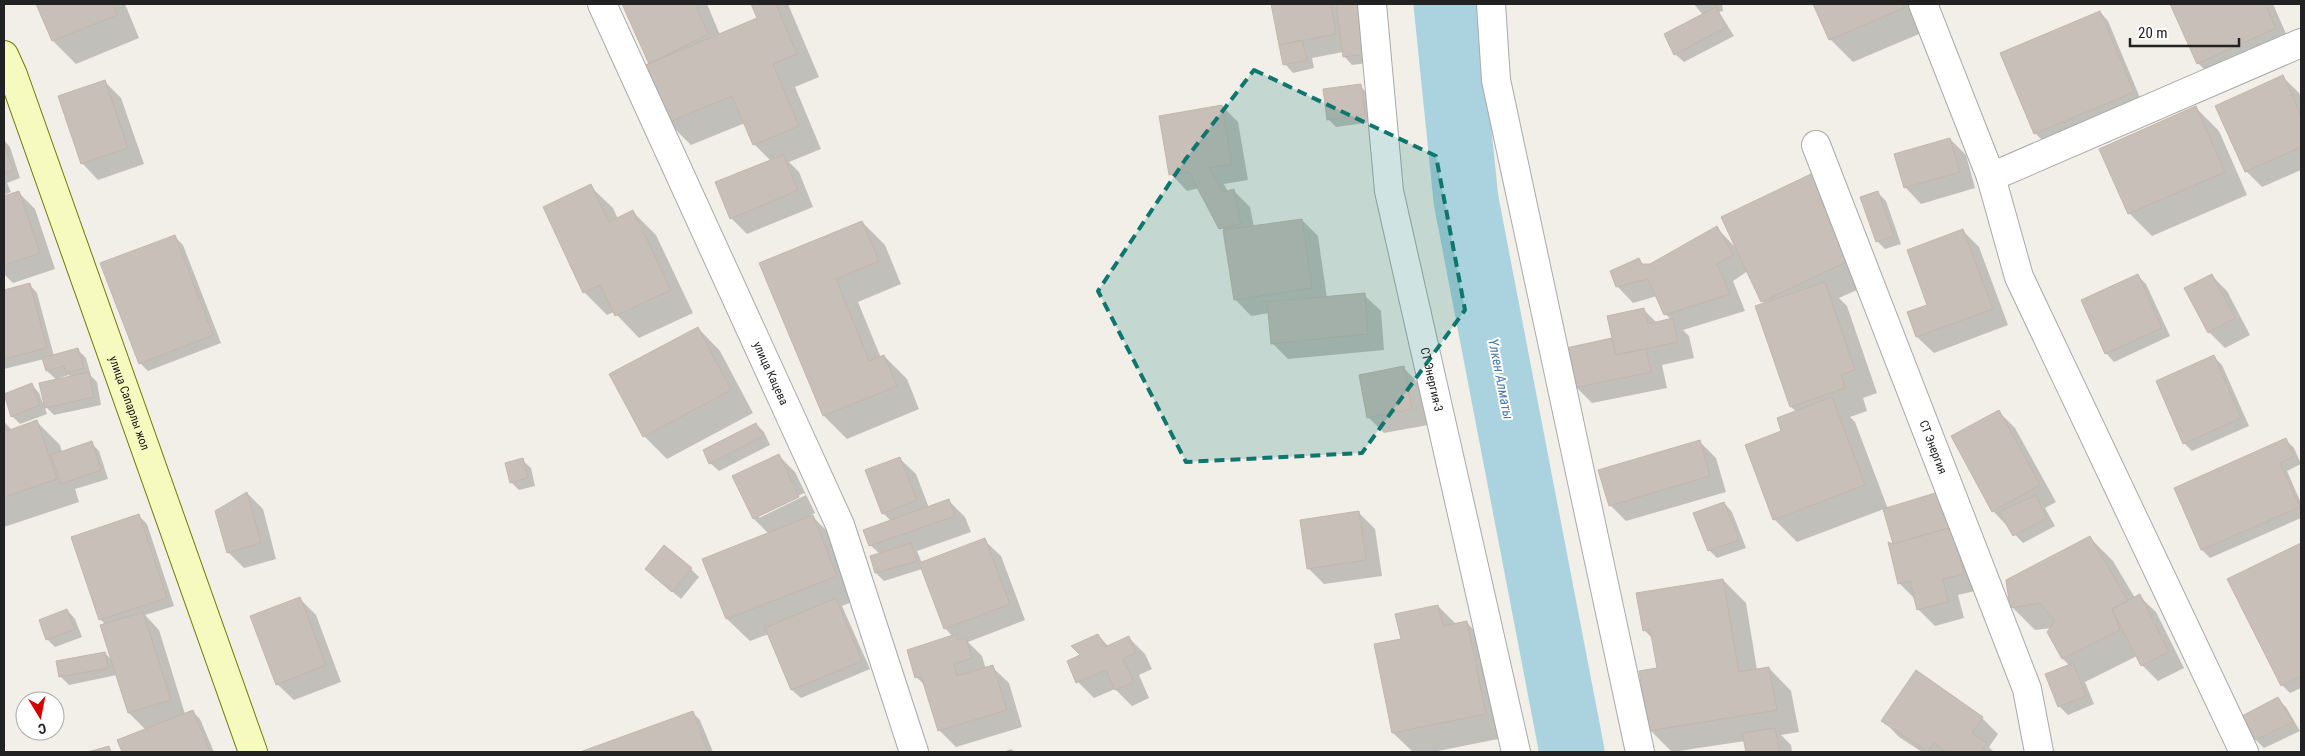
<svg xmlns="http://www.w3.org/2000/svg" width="2305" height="756" viewBox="0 0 2305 756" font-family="'Roboto Condensed',sans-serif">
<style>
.shadow{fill:#0003;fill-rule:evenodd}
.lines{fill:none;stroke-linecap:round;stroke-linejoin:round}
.river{stroke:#aad3df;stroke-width:65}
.building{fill:#c7bfb8;stroke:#c4b6ab}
.street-casing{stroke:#a9a9a9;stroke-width:30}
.secondary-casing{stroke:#707d05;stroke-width:30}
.street{stroke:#fff;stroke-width:28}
.secondary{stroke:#f7fabf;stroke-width:28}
.marked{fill:#0f766e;fill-opacity:0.2;stroke:#0f766e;stroke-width:4;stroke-dasharray:10 6;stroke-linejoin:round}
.labels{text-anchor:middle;stroke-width:4;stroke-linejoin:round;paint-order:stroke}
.street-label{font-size:12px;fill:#222;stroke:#fff}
.water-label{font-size:14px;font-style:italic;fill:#4a7aab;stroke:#fff}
</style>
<rect width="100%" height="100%" fill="#f2efe9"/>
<path class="shadow" d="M38,4H125L139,38L76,64L53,41Z
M623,4H707L720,35L759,19L752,4H788L819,77L795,87L821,149L789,162L799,172L813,207L747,234L731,218L771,161L754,144L745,123L691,145L668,122L650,65Z
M1273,4H1362L1374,62L1352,65L1344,56L1343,52L1312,58L1314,68L1293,73L1285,64Z
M1694,4H1722L1723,11L1719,12L1734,36L1684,62L1675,54L1703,15Z
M1815,4H1914L1926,31L1853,62L1830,39Z
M2171,4H2273L2291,45L2214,79L2198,63Z
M2100,12L2108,21L2141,100L2043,141L2035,133Z
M2283,77L2299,93L2301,98V170L2262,187L2246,171Z
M105,82L121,98L144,164L98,180L82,163Z
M1360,86L1368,94L1373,122L1336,127L1328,119Z
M1222,106L1238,122L1248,180L1224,184L1228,192L1234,191L1250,207L1254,227L1302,220L1318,236L1327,298L1364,295L1381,311L1384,350L1288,359L1272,343L1269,313L1251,316L1235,299L1225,232L1199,188L1187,191L1171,174Z
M2196,108L2219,131L2247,195L2152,236L2129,213Z
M1950,139L1966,155L1975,188L1921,204L1905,187Z
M4,140L10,147L20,178L7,183L11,192L4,195Z
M1813,175L1875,282L1839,298L1847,306L1877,393L1863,398L1867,411L1850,417L1855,422L1888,509L1945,491L1979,590L1958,595L1964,618L1935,626L1919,610L1916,600L1900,584L1890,544L1895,547L1884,509L1797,542L1774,519L1783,432L1797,412L1791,407L1757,307L1764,304L1748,271L1733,281L1745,311L1683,330L1689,336L1694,358L1662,365L1667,388L1592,403L1576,387L1568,349L1614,339L1644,310L1657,323L1672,320L1665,314L1657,296L1633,303L1617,286L1638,259L1644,265L1650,266L1717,228L1736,248Z
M590,186L613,208L618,219L633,212L656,235L693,313L639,338L614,312L607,315L584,292Z
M19,193L35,209L55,269L13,283L4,274V198Z
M1878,193L1886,201L1901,244L1885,249L1877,241Z
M862,222L885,245L901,284L858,302L881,358L884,356L907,379L919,409L847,439L824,416L761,263Z
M1963,231L1979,247L2008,325L1934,353L1917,337L1908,313L1929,306Z
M175,237L183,245L221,343L148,371L140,363Z
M2211,275L2227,291L2250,335L2225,348L2209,332Z
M2138,276L2146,284L2170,336L2114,362L2106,353Z
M29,284L37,293L54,356L77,349L86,358L91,376L97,382L101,405L54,415L44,405L47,414L20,424L12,416L4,395L31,384L39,393L43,403L57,380L47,371L44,359L4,369V291ZM69,375L71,377L60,380L59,378Z
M698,328L720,351L753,413L667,459L644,436Z
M2214,357L2222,365L2249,426L2192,451L2184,443Z
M1403,367L1419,384L1428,425L1384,433L1368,417Z
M1999,412L2015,428L2056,502L2045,508L2055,526L2023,543L1993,511Z
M4,422L12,430L37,422L60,445L62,452L91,443L99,451L108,479L75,489L79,502L4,527Z
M756,424L764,432L770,445L719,471L710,463Z
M2286,440L2294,448L2301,464L2287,471L2301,503V518L2210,558L2202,550L2175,489Z
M1700,442L1716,458L1726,492L1626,521L1610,505Z
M779,456L795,472L815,513L811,515L836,540L859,599L842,606L870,669L801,698L792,690L769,634L750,641L727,619L704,559L769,534L754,519ZM804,493L806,495L759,518V515Z
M899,458L916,474L929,508L949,501L965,517L971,532L917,551L922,563L984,540L1001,556L1025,620L968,642L982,656L986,669L992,667L1009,683L1022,727L956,747L939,730L926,686L916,677L953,637L945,628L922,569L884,581L876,573L871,557L880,554L870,545L891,521L883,513Z
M522,460L531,468L535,486L519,490L511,482Z
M247,493L263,509L276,559L244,568L228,552Z
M1724,503L1732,512L1746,548L1717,558L1709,550Z
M1359,513L1375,529L1382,576L1324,584L1308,568Z
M139,516L147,524L174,606L145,615L159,630L185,714L192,711L200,719L214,752H124L119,741L146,730L129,713L117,675L69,685L60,676L105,653L113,661L106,625L100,619Z
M2090,538L2113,561L2135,598L2139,596L2156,612L2184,668L2158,681L2142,665L2137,656L2085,682L2094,704L2068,715L2059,706L2070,666L2063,659L2048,632L2052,628L2035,630L2012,607Z
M2301,544V688L2290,693L2282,685L2229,580Z
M691,569L699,577L681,599L655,577Z
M1723,580L1746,603L1757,670L1769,668L1791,691L1799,732L1781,735L1791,745L1792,752H1747L1745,741L1672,752L1650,730L1658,670L1653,639L1644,630Z
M300,599L316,615L341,682L294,700L277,684Z
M1438,606L1456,624L1466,622L1489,645L1508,737L1433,752H1413L1393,733L1375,645L1402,640Z
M67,610L75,619L82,637L55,647L47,639Z
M1098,635L1109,647L1129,638L1145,654L1152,669L1139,675L1149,698L1132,706L1115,689L1094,698L1078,682L1082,656Z
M2277,699L2286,707L2300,731L2264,748L2256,740Z
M692,712L700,720L713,752H583Z
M1982,718L1998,734L1989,747L1994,752H1922L1899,737L1883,720Z
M1011,749L1015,752H1003Z"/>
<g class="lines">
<path class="river" d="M1446,4L1466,200L1572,752"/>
</g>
<path class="building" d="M36,4H113L117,15L52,41Z
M622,4H695L708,34L649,64Z
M751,4H776L797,54L773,64L799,126L753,145L732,96L667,123L643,66L757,18Z
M1271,4H1331L1336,34L1279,45Z
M1336,4H1361L1367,54L1343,57Z
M1813,4H1902L1904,8L1829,40Z
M2170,4H2265L2276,28L2197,64Z
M1716,7L1726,27L1674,55L1664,34Z
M2100,11L2134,92L2034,134L2000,53Z
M1302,40L1307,60L1283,65L1279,45Z
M2283,75L2301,116V147L2245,172L2215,106Z
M105,80L128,148L81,164L58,96Z
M1361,84L1365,114L1327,120L1323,89Z
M1222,105L1232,164L1209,168L1223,192L1234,189L1241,224L1219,229L1189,172L1169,175L1159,116Z
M2196,106L2225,172L2128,214L2099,149Z
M1950,138L1960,172L1904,188L1894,154Z
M4,142L13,170L4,173Z
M783,155L798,190L730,219L715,182Z
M1813,173L1853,259L1761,302L1721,217Z
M591,184L609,222L633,210L671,290L615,316L600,285L583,293L543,207Z
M19,191L40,253L4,265V196Z
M1878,191L1894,236L1876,242L1860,197Z
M1302,219L1312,288L1234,300L1223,230Z
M862,221L879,261L836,279L869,361L884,355L897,386L823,416L759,263Z
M1717,226L1733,255L1717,264L1730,294L1664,315L1648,279L1616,287L1610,271L1639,258L1642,264H1650Z
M1963,229L1993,309L1916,337L1907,312L1927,305L1907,250Z
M175,235L213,335L139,364L100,263Z
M2138,274L2162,328L2105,354L2081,300Z
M2212,274L2235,318L2208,333L2184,288Z
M1825,282L1855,370L1841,375L1845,388L1790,407L1755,306Z
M30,283L47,348L4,359V290Z
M1365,293L1368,334L1271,344L1267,302Z
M1644,308L1648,324L1673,318L1678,342L1616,355L1607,316Z
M698,327L731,390L643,437L609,374Z
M1612,338L1616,355L1646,349L1651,372L1574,388L1566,348Z
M78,348L84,368L66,373L64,366L46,371L42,358Z
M2214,355L2241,418L2183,444L2156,381Z
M1404,366L1412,409L1367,418L1359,375Z
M89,372L94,397L45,408L39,383Z
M32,383L40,405L11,417L4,394Z
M1832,397L1865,485L1773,520L1745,445L1781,431L1777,418Z
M1999,410L2040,485L1992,512L1951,436Z
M37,420L57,479L4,497V421L7,431Z
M756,423L763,436L709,464L703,450Z
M2286,438L2294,456L2280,463L2300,507L2201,550L2174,488Z
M1700,440L1710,476L1609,506L1598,470Z
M92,441L101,470L61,484L51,455Z
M779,454L799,497L753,519L732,476Z
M900,457L917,500L882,514L865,470Z
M523,458L528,478L510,483L505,463Z
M1945,490L1952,527L1893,544L1883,509Z
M247,492L261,543L227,553L215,511Z
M2036,495L2047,518L2013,536L1999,512Z
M949,499L955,516L869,546L863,530Z
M1724,502L1739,540L1708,551L1693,513Z
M1359,511L1366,560L1307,569L1300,520Z
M139,514L167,598L99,620L71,537Z
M813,515L837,576L726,619L702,559Z
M1952,527L1964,574L1943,579L1948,602L1917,610L1910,581L1898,584L1888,542L1893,544Z
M2090,536L2128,601L2112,609L2120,630L2062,659L2047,632L2055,621L2040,603L2010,608L2006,580Z
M985,538L1010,604L944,629L919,563Z
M911,543L917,561L875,573L870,556Z
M2301,543V676L2281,686L2227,579Z
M664,545L692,568L672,592L645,569Z
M1723,579L1739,672L1769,667L1777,710L1649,731L1639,671L1657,668L1650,629L1643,631L1636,593Z
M2140,594L2169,652L2141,666L2112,609Z
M300,597L326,665L276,685L250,616Z
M836,598L862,661L791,690L765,628Z
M1438,605L1443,626L1467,621L1486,714L1392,733L1374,644L1401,639L1395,614Z
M67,609L75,629L46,640L39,620Z
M143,612L171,700L128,713L100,625Z
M956,634L958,640L966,638L972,658L954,664L957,676L993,665L1007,710L938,731L921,676L915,678L907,650Z
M1098,634L1105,647L1129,636L1136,653L1123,659L1134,682L1115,690L1106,670L1076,683L1067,661L1080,655L1071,646Z
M105,652L109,668L59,677L56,661Z
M2073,663L2086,696L2058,707L2045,674Z
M1916,670L1983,717L1972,733L1987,743L1980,752H1946L1934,743L1928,752L1881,721Z
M2278,697L2293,722L2255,740L2242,716Z
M193,710L210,752H122L117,740Z
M693,711L708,752H580Z
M1775,728L1780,752H1746L1742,733Z
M109,746L111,752H88Z"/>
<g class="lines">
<g class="street-casing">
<g id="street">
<path id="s1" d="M602,4L840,525L914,752"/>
<path id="s2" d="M1372,4L1389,191L1516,752"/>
<path d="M1491,4L1496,80L1640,752"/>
<path d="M1923,4L1991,177L2019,277L2244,752"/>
<path id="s3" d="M1816,145L2027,689L2039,752"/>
<path d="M1991,177L2301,43"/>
</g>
</g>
<g class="secondary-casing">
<g id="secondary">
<path id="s4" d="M4,55L13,75L253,752"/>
</g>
</g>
<use href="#street" class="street"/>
<use href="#secondary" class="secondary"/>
</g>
<path class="marked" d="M1254,70L1436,156L1465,310L1362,453L1186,462L1098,291L1185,160Z"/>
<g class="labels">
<g class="street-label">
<text dy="4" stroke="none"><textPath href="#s1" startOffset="406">улица Кацева</textPath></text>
<text dy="4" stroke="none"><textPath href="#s2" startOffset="381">СТ Энергия-3</textPath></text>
<text dy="4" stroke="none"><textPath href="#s4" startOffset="370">улица Сапарлы жол</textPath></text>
<text dy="4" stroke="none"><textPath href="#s3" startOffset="324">СТ Энергия</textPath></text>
</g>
<g class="water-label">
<text transform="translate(1501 379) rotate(79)" y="5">Үлкен Алматы</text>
</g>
</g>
<rect width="2305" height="756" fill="none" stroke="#222222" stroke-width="10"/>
<g transform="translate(40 716) rotate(170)"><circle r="24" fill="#ffffff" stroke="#a7a7a7"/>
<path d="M0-4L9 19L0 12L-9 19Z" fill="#d40000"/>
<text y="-8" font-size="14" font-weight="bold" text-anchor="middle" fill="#222222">С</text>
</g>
<path d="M2130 38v8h109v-8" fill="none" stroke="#222222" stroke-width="2.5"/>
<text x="2138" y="38" font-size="15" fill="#222222" stroke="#ffffff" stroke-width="4" paint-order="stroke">20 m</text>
</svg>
